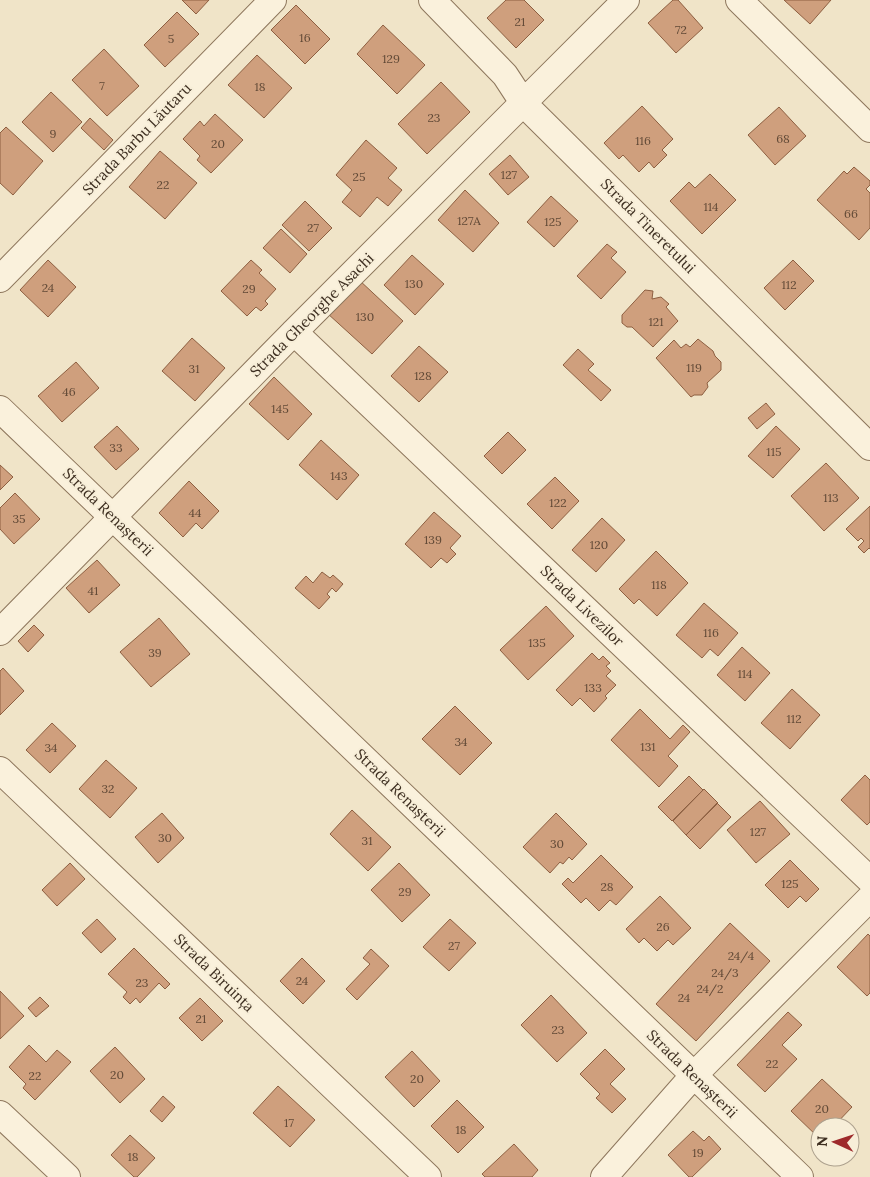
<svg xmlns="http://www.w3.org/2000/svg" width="870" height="1177" viewBox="0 0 870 1177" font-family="Lora,serif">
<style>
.building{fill:#cf9f7d;stroke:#8d5f41}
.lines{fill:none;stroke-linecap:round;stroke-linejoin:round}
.street-casing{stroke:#8d765c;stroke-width:28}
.street{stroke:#faf1dc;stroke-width:26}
.labels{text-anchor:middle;stroke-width:4;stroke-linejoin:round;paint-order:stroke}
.number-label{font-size:12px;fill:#624a37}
.street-label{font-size:15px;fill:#3d2e20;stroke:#f7eed8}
</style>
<rect width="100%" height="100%" fill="#f0e4c8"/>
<path class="building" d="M182,0H209L196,14Z
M506,0H524L544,20L516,48L487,18Z
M673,0H678L703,28L676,53L648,23Z
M784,0H831L810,24Z
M296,5L330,39L305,64L271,30Z
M177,12L199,34L165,67L144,45Z
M383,25L425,65L397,94L357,54Z
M104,49L139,86L107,116L72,80Z
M257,55L292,88L264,118L228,85Z
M441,82L470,112L427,154L398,124Z
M51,92L82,122L53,152L22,122Z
M642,106L673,139L662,150L667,155L654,168L649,162L639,172L623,155L619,159L604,143Z
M779,107L806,136L775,165L748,135Z
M215,114L243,140L211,173L197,160L200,156L183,139L200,121L204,126Z
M90,118L113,140L104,150L81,128Z
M6,127L43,161L13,195L0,183V133Z
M366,140L397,168L388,178L402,190L388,206L377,197L360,217L342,202L352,190L336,175Z
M160,151L197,183L165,219L129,187Z
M510,155L529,177L508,195L489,174Z
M854,167L870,181V185L866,189L870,193V228L859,240L817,200L844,171L847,174Z
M710,174L736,200L702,234L670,201L689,182L695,188Z
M465,190L499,223L473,252L438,220Z
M551,196L578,221L554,247L527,222Z
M305,201L332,228L309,251L282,225Z
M281,229L307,254L290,273L263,248Z
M607,244L617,252L611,258L626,272L601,299L577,276Z
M412,255L444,284L415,315L384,285Z
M48,260L76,287L48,317L20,290Z
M251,260L262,270L259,273L276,289L265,301L268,304L261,311L256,307L247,316L221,291Z
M793,260L814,281L785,310L764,288Z
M358,279L403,321L372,354L327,313Z
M645,290L653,291L652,299L661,297L669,304L666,307L678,321L653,347L632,327H627L622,323V315Z
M192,338L225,368L195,401L162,371Z
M698,339L713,351L715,356L721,362V370L707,383L708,387L702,395H694L691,397L656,358L674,340L681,348L686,344L690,347Z
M419,346L448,372L419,402L391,376Z
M578,349L594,364L588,370L611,390L601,401L563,365Z
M76,362L99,388L62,422L38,396Z
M274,377L312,414L288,440L249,404Z
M766,403L775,414L757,429L748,418Z
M117,426L139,449L116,470L94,447Z
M776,426L800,449L773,478L748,456Z
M508,432L526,450L502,474L484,456Z
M321,440L359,475L337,500L299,465Z
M826,463L859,498L824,531L791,496Z
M0,465L13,477L0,490Z
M555,477L579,501L552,529L527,504Z
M189,481L219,511L202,529L196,523L183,537L159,513Z
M15,493L40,519L14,544L0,529V508Z
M870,506V549L869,548L864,553L858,547L864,541L861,538L858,541L846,529Z
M434,512L461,536L450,548L456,554L447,563L441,558L431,568L405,544Z
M602,518L625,540L596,572L572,550Z
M656,551L688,583L657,616L639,599L634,604L619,589Z
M97,560L120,585L89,613L66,588Z
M322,572L330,578L333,575L343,584L336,592L332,588L327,594L330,597L319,609L295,588L306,576L313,583Z
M704,603L738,633L718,656L710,649L702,658L676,635Z
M546,606L574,636L528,680L500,650Z
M159,618L190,654L151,687L120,652Z
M34,625L44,635L28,652L18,641Z
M742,647L770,673L745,701L717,675Z
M592,653L599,660L603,656L610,663L606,666L611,671L606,676L616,685L605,696L607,698L594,712L580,698L572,706L556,690Z
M3,668L24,691L0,715V671Z
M792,689L820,715L790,749L761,723Z
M455,706L492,743L460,775L422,739Z
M640,709L670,739L683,725L690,732L668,756L678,766L659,787L611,740Z
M52,723L76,746L50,773L26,750Z
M106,760L137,788L110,818L79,789Z
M865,775L870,780V822L867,825L841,800Z
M689,776L703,790L672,821L658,807Z
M704,789L718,803L686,835L673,821Z
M760,801L790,834L756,863L727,830Z
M717,803L731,817L700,849L686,835Z
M352,810L391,847L368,871L330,834Z
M162,813L184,838L158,863L135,837Z
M556,813L587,844L572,860L569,857L563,864L560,862L550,873L523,847Z
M601,855L633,887L616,905L610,900L599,911L586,898L581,903L562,884L568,878L573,883Z
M790,860L819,889L806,902L800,896L788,908L765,885Z
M70,863L85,879L57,906L42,890Z
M399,863L430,895L402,922L371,890Z
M660,896L691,928L673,945L668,940L657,951L644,938L639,943L626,929Z
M97,919L116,939L101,953L82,933Z
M450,919L476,943L449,971L423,947Z
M730,923L770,961L696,1041L656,1004Z
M868,934L870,936V993L867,996L837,967Z
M134,948L170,984L165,989L159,983L140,1003L136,998L130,1004L123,997L127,992L108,974Z
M371,949L389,966L357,1000L346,989L370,964L363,958Z
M302,958L325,981L303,1004L280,981Z
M0,991L24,1016L0,1039Z
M551,995L587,1033L557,1062L521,1025Z
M40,997L49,1006L36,1017L28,1008Z
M200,998L223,1021L202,1041L179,1018Z
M788,1012L802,1025L782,1045L797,1059L765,1092L737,1065Z
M29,1045L46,1062L57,1050L71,1062L35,1100L23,1088L26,1084L9,1067Z
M115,1047L145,1079L120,1103L90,1071Z
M605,1049L625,1069L610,1084L626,1099L612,1113L596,1098L600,1094L580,1074Z
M412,1051L440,1081L414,1107L385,1077Z
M822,1079L852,1107L833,1127H820V1139L791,1111Z
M278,1086L315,1120L290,1147L253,1113Z
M163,1096L175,1107L162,1122L150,1111Z
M457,1100L484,1127L458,1153L431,1126Z
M693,1131L704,1141L709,1136L721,1149L692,1177H689L668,1155Z
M130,1135L155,1158L137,1177H134L111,1155Z
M514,1144L538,1170L532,1177H485L482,1174Z"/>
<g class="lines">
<g class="street-casing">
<path id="street" d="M432,0L505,75L524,104L870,447
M739,0L870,129
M0,279L273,0
M294,332L870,880
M0,409L800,1177
M0,632L294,332L626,0
M0,770L428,1177
M0,1114L67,1177
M604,1177L693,1076L870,898"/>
</g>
<use href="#street" class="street"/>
</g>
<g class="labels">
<g class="number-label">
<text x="520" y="26">21</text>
<text x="681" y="34">72</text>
<text x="305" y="42">16</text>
<text x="171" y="43">5</text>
<text x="391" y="63">129</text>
<text x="102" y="90">7</text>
<text x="260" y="91">18</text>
<text x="434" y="122">23</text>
<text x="53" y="138">9</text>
<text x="783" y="143">68</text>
<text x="643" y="145">116</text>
<text x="218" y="148">20</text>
<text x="509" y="179">127</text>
<text x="359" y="181">25</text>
<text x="163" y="189">22</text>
<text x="711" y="211">114</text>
<text x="851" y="218">66</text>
<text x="469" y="225">127A</text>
<text x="553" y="226">125</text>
<text x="313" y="232">27</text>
<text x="414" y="288">130</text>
<text x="789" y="289">112</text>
<text x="48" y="292">24</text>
<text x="249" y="293">29</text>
<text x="365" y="321">130</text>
<text x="656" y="326">121</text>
<text x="694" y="372">119</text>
<text x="194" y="373">31</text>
<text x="423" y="380">128</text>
<text x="69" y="396">46</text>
<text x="280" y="413">145</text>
<text x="116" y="452">33</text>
<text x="774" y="456">115</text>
<text x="339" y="480">143</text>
<text x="831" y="502">113</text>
<text x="558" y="507">122</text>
<text x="195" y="517">44</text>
<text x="19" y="523">35</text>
<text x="433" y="544">139</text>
<text x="599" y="549">120</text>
<text x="659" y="589">118</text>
<text x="93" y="595">41</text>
<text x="711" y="637">116</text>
<text x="537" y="647">135</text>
<text x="155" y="657">39</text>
<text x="745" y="678">114</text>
<text x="593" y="692">133</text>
<text x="794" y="723">112</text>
<text x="461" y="746">34</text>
<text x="648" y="751">131</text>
<text x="51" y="752">34</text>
<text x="108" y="793">32</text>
<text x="758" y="836">127</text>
<text x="165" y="842">30</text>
<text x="367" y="845">31</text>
<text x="557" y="848">30</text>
<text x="790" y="888">125</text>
<text x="607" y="891">28</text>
<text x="405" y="896">29</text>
<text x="663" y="931">26</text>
<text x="454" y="950">27</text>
<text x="741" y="960">24/4</text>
<text x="725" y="977">24/3</text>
<text x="302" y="985">24</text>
<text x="142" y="987">23</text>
<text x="710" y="993">24/2</text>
<text x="684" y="1002">24</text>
<text x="201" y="1023">21</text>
<text x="558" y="1034">23</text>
<text x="772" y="1068">22</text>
<text x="117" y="1079">20</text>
<text x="35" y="1080">22</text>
<text x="417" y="1083">20</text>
<text x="822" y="1113">20</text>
<text x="289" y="1127">17</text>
<text x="461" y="1134">18</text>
<text x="698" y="1157">19</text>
<text x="133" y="1161">18</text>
</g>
<g class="street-label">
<text transform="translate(137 139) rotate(-46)" y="5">Strada Barbu Lăutaru</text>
<text transform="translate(648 226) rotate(45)" y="5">Strada Tineretului</text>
<text transform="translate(312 315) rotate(-45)" y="5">Strada Gheorghe Asachi</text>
<text transform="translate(108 512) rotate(44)" y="5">Strada Renașterii</text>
<text transform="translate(582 606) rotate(44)" y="5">Strada Livezilor</text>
<text transform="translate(400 793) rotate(44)" y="5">Strada Renașterii</text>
<text transform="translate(214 973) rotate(44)" y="5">Strada Biruința</text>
<text transform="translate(692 1074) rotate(44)" y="5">Strada Renașterii</text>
</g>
</g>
<g transform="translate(835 1142) rotate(273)"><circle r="24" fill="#f7eed8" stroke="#ada18e"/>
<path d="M0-4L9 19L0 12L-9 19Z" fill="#9e2a2b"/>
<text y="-8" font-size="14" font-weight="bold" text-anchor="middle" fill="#3d2e20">N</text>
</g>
</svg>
